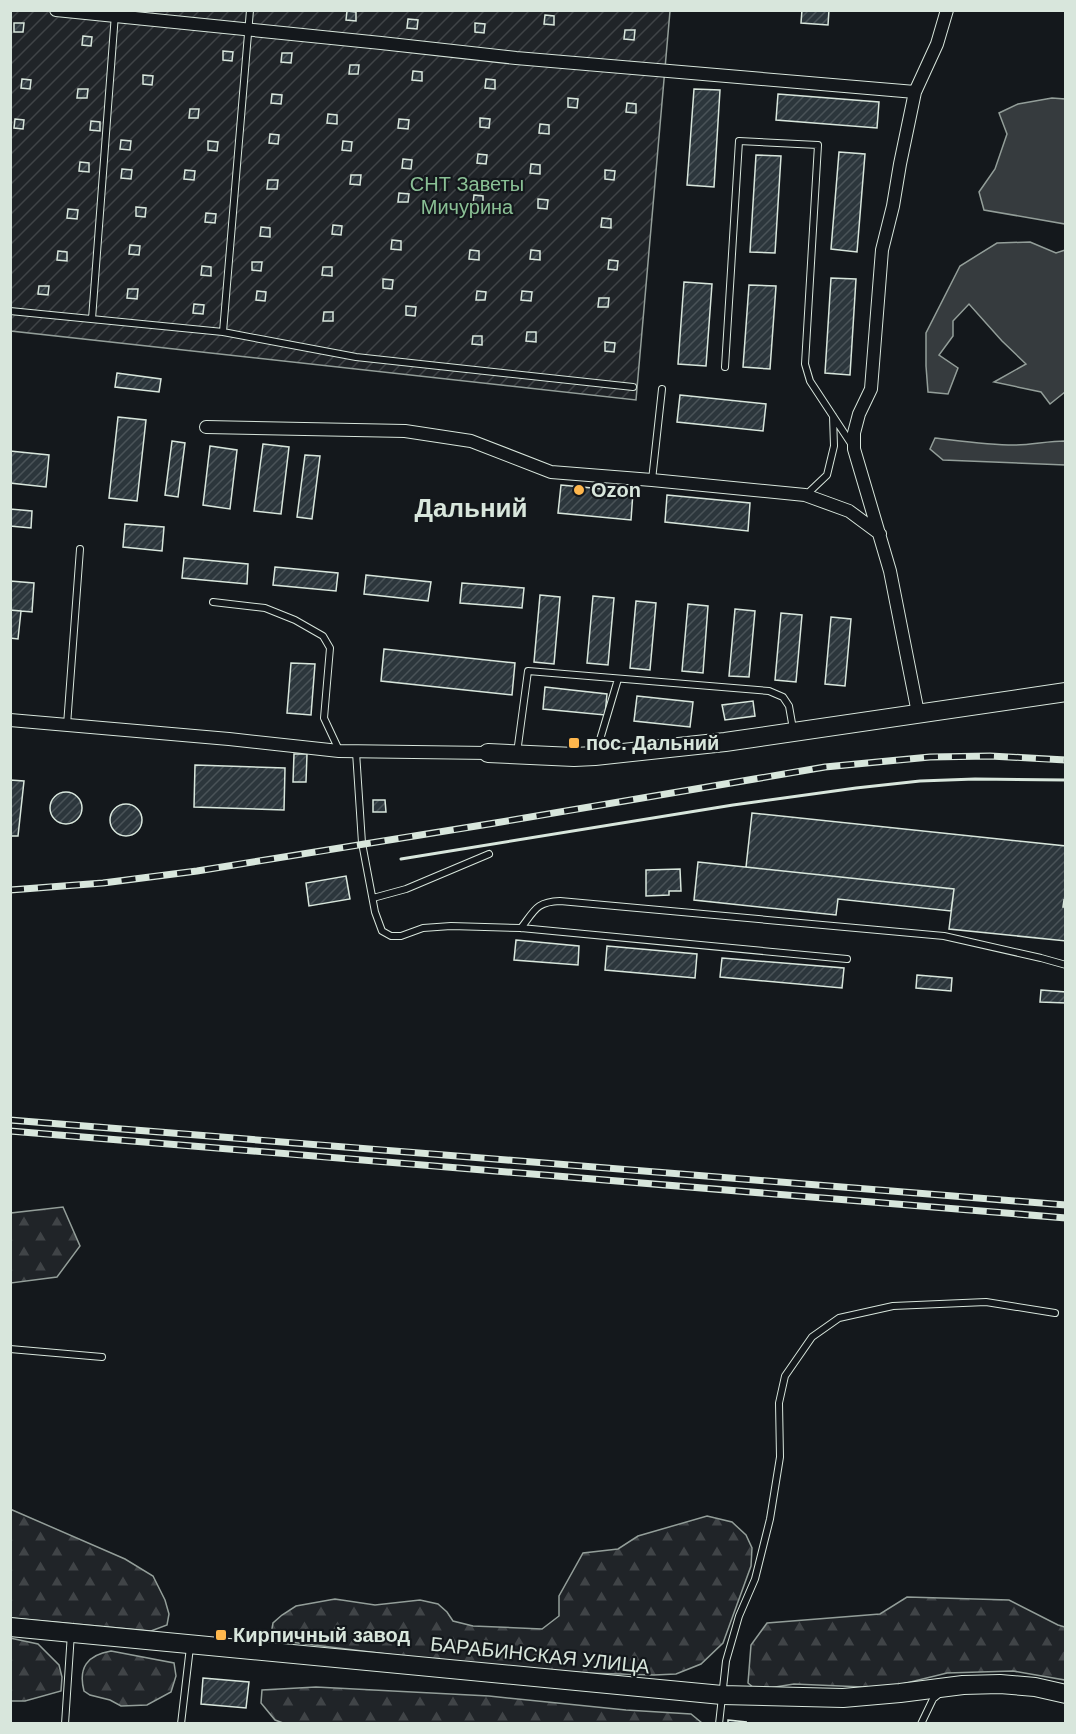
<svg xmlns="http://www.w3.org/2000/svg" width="1076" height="1734" viewBox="0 0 1076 1734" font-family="Arial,sans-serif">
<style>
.forest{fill:url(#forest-firs);stroke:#939e99;stroke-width:1.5}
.garden{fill:url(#garden-furrows);stroke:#939e99;stroke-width:1.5}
.water{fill:#363b3e;stroke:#939e99;stroke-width:1.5}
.building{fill:url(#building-hatch);stroke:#d8e6dc;stroke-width:1.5}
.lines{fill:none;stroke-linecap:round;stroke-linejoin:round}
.lane-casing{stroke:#d8e6dc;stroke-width:8}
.street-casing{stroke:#d8e6dc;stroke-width:14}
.secondary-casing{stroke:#d8e6dc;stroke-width:20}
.lane{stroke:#14181c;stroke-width:6}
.street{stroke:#14181c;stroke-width:12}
.secondary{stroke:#14181c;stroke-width:18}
.rail-casing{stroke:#d8e6dc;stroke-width:7}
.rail{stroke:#14181c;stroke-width:4.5;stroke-dasharray:14;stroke-linecap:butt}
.wall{stroke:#d8e6dc;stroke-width:3}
.poi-dot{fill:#ffb74d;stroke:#14181c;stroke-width:2}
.labels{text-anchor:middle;stroke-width:4.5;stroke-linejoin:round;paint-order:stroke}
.park-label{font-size:20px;fill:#8ac095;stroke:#14181c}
.poi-label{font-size:20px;font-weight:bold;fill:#d8e6dc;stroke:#14181c;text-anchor:start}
.street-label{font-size:20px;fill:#d8e6dc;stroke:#14181c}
.district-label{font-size:26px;font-weight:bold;fill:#d8e6dc;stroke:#14181c}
</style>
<defs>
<pattern id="forest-firs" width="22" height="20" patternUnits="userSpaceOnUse" patternTransform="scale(1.5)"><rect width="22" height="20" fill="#202428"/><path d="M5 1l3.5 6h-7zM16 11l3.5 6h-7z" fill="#404447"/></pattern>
<pattern id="garden-furrows" width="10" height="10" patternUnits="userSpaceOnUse" patternTransform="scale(1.5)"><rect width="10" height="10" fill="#202428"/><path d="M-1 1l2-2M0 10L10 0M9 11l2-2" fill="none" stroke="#404447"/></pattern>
<pattern id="building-hatch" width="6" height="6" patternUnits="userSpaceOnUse" patternTransform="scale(1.5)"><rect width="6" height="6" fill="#2c363c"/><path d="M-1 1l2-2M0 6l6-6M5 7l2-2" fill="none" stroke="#4a5358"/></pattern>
</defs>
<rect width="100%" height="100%" fill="#14181c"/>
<path class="forest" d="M63,1207L80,1246L57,1277L11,1283V1213Z
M10,1509L125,1559L153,1576L165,1600L169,1614L167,1625L151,1631L11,1618Z
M707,1516L732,1522L746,1535L752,1548L751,1566L723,1643L701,1664L676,1674L654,1675L585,1673L475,1665L282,1641L271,1634L273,1623L282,1615L296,1606L335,1599L375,1605L420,1600L438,1604L447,1612L453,1621L473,1626L542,1629L559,1616V1596L583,1553L618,1549L638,1536Z
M907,1597L1009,1600L1058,1625L1065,1627V1680L1013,1671L947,1673L886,1688L794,1684L769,1688H754L748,1683L751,1645L767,1623L880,1614Z
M10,1638L38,1644L59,1665L62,1677L61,1691L25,1701H11Z
M111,1651L174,1663L176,1676L171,1692L147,1705L121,1706L110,1700L90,1695L84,1691C78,1668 87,1655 111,1651Z
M316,1687L489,1696L626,1710L691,1714L702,1723H283L275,1720L261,1703L262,1690Z"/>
<path class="garden" d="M11,11H670L636,400L11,331Z"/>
<path class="water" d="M1052,98L1065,99V224L984,210L979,192L995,169L1007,134L999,113L1018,104Z
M1030,242L1056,253L1065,250V392L1050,404L1041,392L994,382L1026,364L1002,341L969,304L953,321V336L939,355L958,368L948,394L928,392L926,366V333L960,266L997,243Z
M935,438C961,441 988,445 1014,445C1031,445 1048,441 1065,441V465L943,460L930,449Z"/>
<path class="building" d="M802,10H829L828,25L801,23Z
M347,11L356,12V21L346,20Z
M545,15L554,16V25L544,24Z
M408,19L418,20L417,29L407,28Z
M14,23H24L23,32H14Z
M475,23L485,24L484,33L475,32Z
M625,30H635L634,40L624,39Z
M83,36L92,37L91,46L82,45Z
M223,51L233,52L232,61L223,60Z
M282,53H292L291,63L281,62Z
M350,65H359L358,74H349Z
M413,71L422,72V81L412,80Z
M143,75L153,76L152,85L143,84Z
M22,79L31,80L30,89L21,88Z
M486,79L495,80V89L485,88Z
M78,89H88L87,98H77Z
M694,89L720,90L714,187L687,185Z
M272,94L282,95L281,104L271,103Z
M778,94L879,102L877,128L776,120Z
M568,98L578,99L577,108L568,107Z
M627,103L636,104V113L626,112Z
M190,109H199L198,118H189Z
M328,114L337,115V124L327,123Z
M480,118L490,119L489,128L480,127Z
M15,119L24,120L23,129L14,128Z
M399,119L409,120L408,129L398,128Z
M91,121L100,122V131L90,130Z
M540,124L549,125V134L539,133Z
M270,134L279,135L278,144L269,143Z
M121,140L131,141L130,150L120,149Z
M208,141L218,142L217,151L208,150Z
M343,141L352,142L351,151L342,150Z
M839,152L865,154L857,252L831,249Z
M478,154L487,155L486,164L477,163Z
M756,155L781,156L775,253L750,252Z
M403,159L412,160L411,169L402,168Z
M80,162L89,163V172L79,171Z
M531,164L540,165V174L530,173Z
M122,169L132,170L131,179L121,178Z
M185,170L195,171L194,180L184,179Z
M605,170L615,171L614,180L605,179Z
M351,175H361L360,185L350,184Z
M268,180H278L277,189H267Z
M399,193L409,194L408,202H398Z
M474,195L483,196V205L473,204Z
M538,199L548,200L547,209L538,208Z
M136,207L146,208L145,217L136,216Z
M68,209L78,210L77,219L67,218Z
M206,213L216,214L215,223L205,222Z
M602,218L611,219V228L601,227Z
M333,225L342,226L341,235L332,234Z
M261,227L270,228V237L260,236Z
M392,240L401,241V250L391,249Z
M130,245L140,246L139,255L129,254Z
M470,250L479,251V260L469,259Z
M531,250L540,251V260L530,259Z
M58,251L67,252V261L57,260Z
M609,260L618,261L617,270L608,269Z
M252,262H262L261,271L252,270Z
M202,266L211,267V276L201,275Z
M323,267H332V276L322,275Z
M831,278L856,279L850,375L825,373Z
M383,279L393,280L392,289L383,288Z
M684,282L712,284L706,366L678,364Z
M749,285L776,286L770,369L743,367Z
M39,286H49L48,295L38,294Z
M128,289H138L137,299L127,298Z
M257,291L266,292L265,301L256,300Z
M477,291L486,292L485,300H476Z
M522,291L532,292L531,301L521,300Z
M599,298H609L608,307H598Z
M194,304L204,305L203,314L193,313Z
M406,306L416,307L415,316L406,315Z
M324,312H333V321H323Z
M527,332H536V342L526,341Z
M473,336H482V345L472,344Z
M605,342L615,343L614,352L605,351Z
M117,373L161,379L159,392L115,387Z
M680,395L766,404L763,431L677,422Z
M118,417L146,420L137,501L109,498Z
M172,441L185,443L178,497L165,495Z
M263,444L289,447L281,514L254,511Z
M210,446L237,450L230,509L203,505Z
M10,451L49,455L46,487L10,483Z
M305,455L320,456L312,519L297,517Z
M561,485L633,492L631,520L558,513Z
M667,495L750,503L748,531L665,522Z
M10,509L32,511L31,528L10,526Z
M125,524L164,527L162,551L123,547Z
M184,558L248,564L247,584L182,578Z
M275,567L338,573L336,591L273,585Z
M366,575L431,582L428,601L364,594Z
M10,581L34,583L32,612L10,610Z
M462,583L524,588L522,608L460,603Z
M540,595L560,597L554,664L534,662Z
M593,596L614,598L608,665L587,663Z
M636,601L656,603L650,670L630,668Z
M688,604L708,606L703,673L682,671Z
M735,609L755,611L749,677L729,676Z
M10,610L21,611L18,639L10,638Z
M781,613L802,615L796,682L775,680Z
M831,617L851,619L845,686L825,684Z
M384,649L515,663L512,695L381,681Z
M291,663L315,664L311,715L287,713Z
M545,687L607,694L605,715L543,709Z
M637,696L693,702L690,727L634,721Z
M753,701L755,716L725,720L722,705Z
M294,754H307L306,782H293Z
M195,765L285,768L284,810L194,807Z
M10,780L24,781L18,836H10Z
M50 808a16 16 0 1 1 32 0a16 16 0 1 1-32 0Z
M373,800H385L386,812H373Z
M110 820a16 16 0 1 1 32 0a16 16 0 1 1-32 0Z
M752,813L1066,846V901L1064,900L1063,907H1066V941L949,929L954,889L746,867Z
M698,862L954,889L951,911L838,899L836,915L694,900Z
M680,869L681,891H669V895L646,896V870Z
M346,876L350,899L309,906L306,883Z
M516,940L579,946L578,965L514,960Z
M607,946L697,954L695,978L605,970Z
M722,958L844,968L842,988L720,977Z
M917,975L952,978L951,991L916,988Z
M1041,990L1066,992V1003L1040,1002Z
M203,1678L249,1682L246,1708L201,1704Z
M728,1720L746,1722L745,1724H728Z"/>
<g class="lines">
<g class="lane-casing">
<path id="lane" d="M10,311L223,332L356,357L633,387
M92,319L115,14
M223,332L250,10
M725,367L739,141L818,145L805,364L810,381L852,445
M652,480L662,389
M806,495L827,475L834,446L833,416
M213,602L265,608L295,620L323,636L330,648L324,718L339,750
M67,725L80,549
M356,752L362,843L375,912L382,931L391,936H401L423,928L451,926L521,928L847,959
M517,753L528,671L769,691L783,697L789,706L793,729
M596,753L618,679
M373,898L406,889L489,854
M521,928C535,910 536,902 560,901L944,936L1041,958L1066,965
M10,1349L102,1357
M65,1724L71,1633
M181,1724L190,1647
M719,1724L726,1661L739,1616L755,1579L770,1519L780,1457L779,1403L785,1376L812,1337L839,1318L893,1306L986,1302L1055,1313
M921,1724L933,1699L939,1694"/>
</g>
<g class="street-casing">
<path id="street" d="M56,10L381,43L516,58L915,92
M206,427L405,431L471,441L551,472L652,480L805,495L849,511L880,534
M918,713L890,571L854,449V433L859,414L871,389L882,250L893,206L900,164L915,92L937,44L947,10
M10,720L229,739L339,751L488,753"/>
</g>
<g class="secondary-casing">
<path id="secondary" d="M488,753L574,757L595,756L725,742L1066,692
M10,1627L722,1695L843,1698L900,1693L963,1685L1000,1684L1035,1687L1066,1694"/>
</g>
<use href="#lane" class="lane"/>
<use href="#street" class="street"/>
<use href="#secondary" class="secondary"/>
<g class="rail-casing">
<path id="rail" d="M10,890L103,883L197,871L495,823L825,767L930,757L990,756L1066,760
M10,1120L1066,1205
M10,1131L1066,1218"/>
</g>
<use href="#rail" class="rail"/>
<path class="wall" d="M401,859L733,805L856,788L920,781L975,779L1066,780"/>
</g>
<g class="poi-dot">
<circle cx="579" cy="490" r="6"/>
<rect x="568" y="737" width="12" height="12" rx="3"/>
<rect x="215" y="1629" width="12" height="12" rx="3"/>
</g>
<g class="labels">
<g class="park-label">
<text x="467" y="191">СНТ Заветы<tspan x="467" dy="23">Мичурина</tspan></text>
</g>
<g class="poi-label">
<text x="591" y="497">Ozon</text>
<text x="586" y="750">пос. Дальний</text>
<text x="233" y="1642">Кирпичный завод</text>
</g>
<g class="street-label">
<text transform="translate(540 1655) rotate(6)" y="7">БАРАБИНСКАЯ УЛИЦА</text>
</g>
<g class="district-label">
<text x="471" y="517">Дальний</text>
</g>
</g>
<rect width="1076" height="1734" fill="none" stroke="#d8e6dc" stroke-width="24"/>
</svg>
